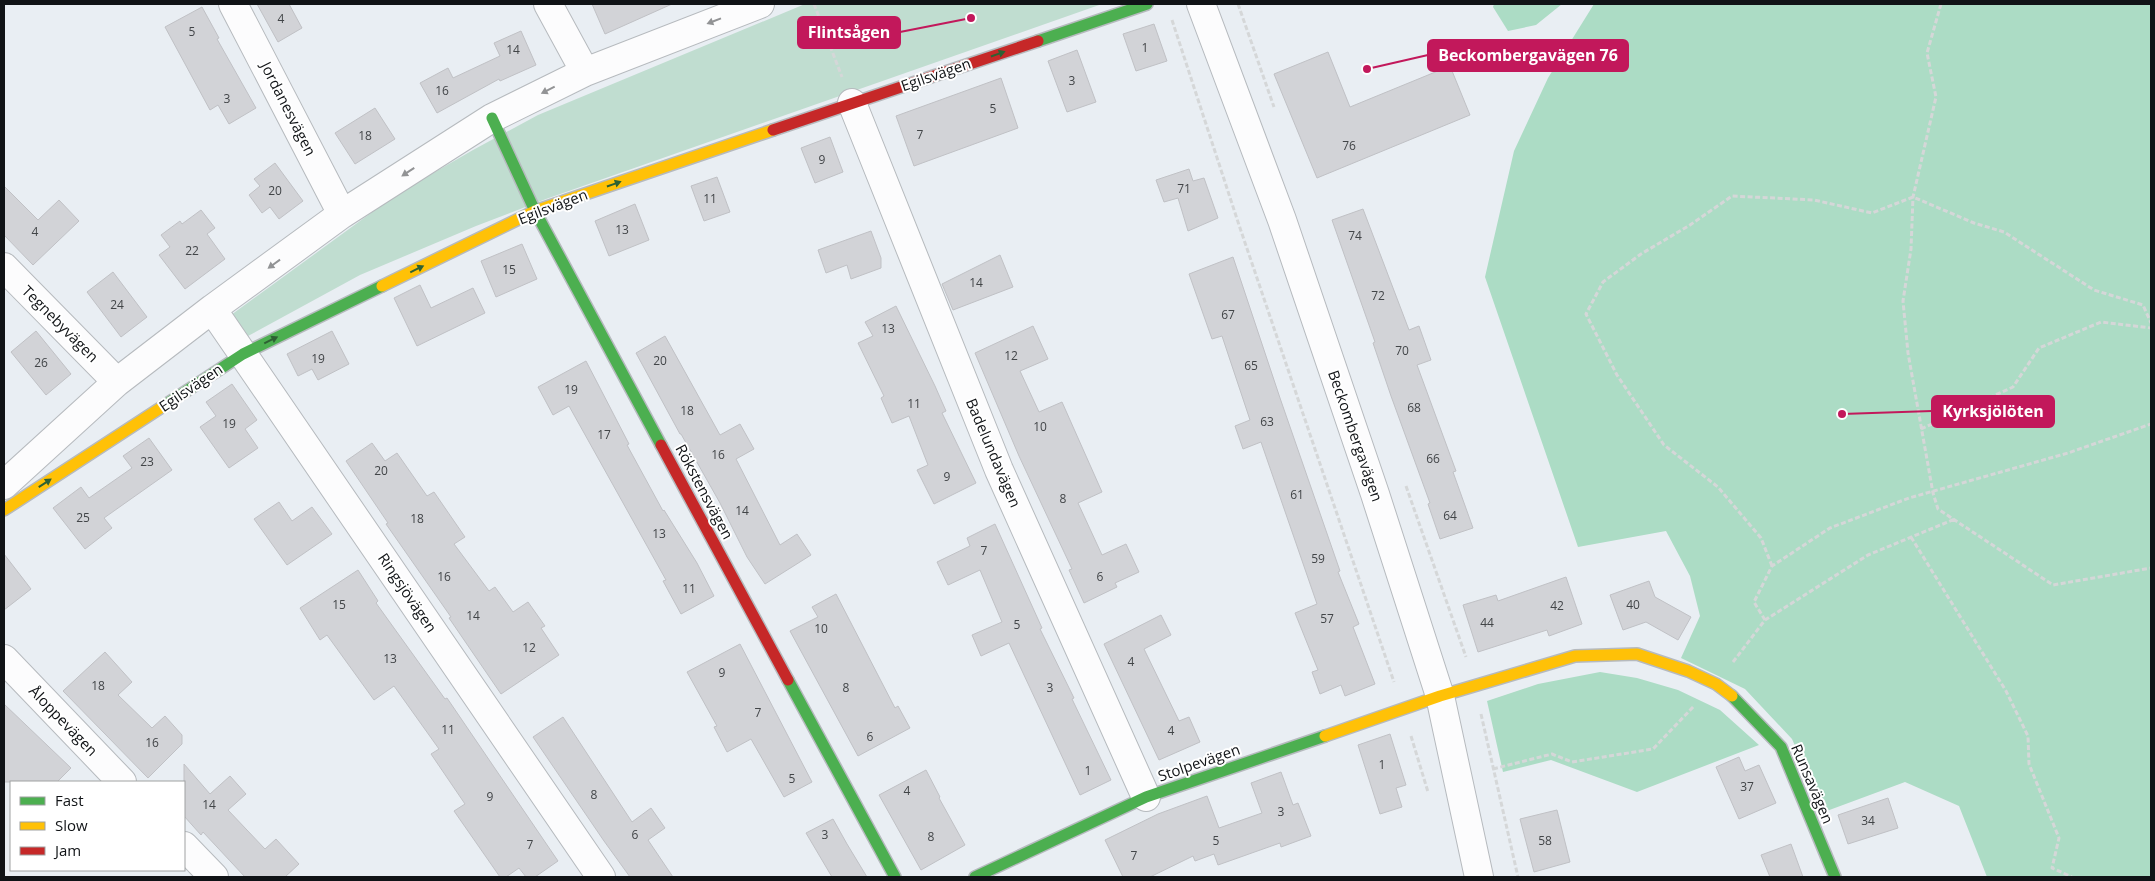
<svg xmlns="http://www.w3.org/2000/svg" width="2155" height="881" viewBox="0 0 2155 881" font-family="'Open Sans',sans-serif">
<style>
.green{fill:#c0ddd0}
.forest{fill:#acdcc5}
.building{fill:#d2d3d7;stroke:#c0c1c5}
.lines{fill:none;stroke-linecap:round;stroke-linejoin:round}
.street-casing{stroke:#b6babe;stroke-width:30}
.fast-casing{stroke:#b6babe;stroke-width:14}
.slow-casing{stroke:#b6babe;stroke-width:14}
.jam-casing{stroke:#b6babe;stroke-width:14}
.path{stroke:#d5d7d8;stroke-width:3;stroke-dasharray:5 2.5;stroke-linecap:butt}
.street{stroke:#fcfcfd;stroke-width:28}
.fast{stroke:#4caf50;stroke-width:11}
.slow{stroke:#ffc107;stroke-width:11}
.jam{stroke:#c62828;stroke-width:11}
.oneway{fill:#929395}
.oneway2{fill:#2e6133}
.labels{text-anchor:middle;stroke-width:4;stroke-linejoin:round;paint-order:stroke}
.number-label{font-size:12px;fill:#424548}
.street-label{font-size:15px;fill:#101316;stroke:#fff}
.leader{fill:none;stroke:#c2185b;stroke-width:2}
.callout-dot{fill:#c2185b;stroke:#fff;stroke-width:2}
.callout{fill:#c2185b;stroke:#c2185b;stroke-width:2}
.callout-label{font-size:16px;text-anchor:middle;font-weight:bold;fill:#fff}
</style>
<rect width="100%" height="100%" fill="#e9eef3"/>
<path class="green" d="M805,4H1102L546,199L476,226L360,275L248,336L231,315L397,194L473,150L538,115Z"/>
<path class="forest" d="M1494,4H1562L1536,25L1508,31L1493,7Z
M1594,4H2151V877H1987L1959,806L1905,782L1824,812L1792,739L1745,689L1681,658L1700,616L1690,576L1666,531L1578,547L1485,277L1514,151L1548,78Z
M1600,672L1637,678L1678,690L1720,710L1759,745L1637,792L1551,760L1503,772L1487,701L1538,684Z"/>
<path class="building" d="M257,4H289L302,28L278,42Z
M592,4H672L605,34Z
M202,7L219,38L217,39L256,108L229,124L218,105L210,110L165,27Z
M1154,24L1167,61L1136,71L1123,34Z
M521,31L536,65L500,81L499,79L437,113L420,83L448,68L453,78L500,56L494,43Z
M1077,50L1096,102L1067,112L1048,61Z
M1328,52L1350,107L1450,66L1470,115L1317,178L1274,74Z
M1001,78L1018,128L914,166L896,116Z
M375,108L395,139L355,164L335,133Z
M830,137L843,172L815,183L801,148Z
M275,163L303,201L279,219L270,207L262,213L249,195L260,186L254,179Z
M1189,169L1193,181L1204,178L1218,218L1188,231L1178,198L1164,202L1156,180Z
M717,177L730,212L704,221L691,186Z
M4,186L38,220L59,200L79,221L33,265L4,235Z
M635,204L649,240L609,256L595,221Z
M1363,209L1409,330L1419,326L1431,360L1417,365L1456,471L1453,472L1473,528L1440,539L1428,504L1430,503L1391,396L1373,343L1375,342L1332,220Z
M201,210L215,228L207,234L225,259L185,289L159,255L170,247L161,235L180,221L182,224Z
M871,231L881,258V268L851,279L847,265L826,273L818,250Z
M522,244L537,279L496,297L481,261Z
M1000,255L1013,287L953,310L942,284Z
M1233,257L1280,398L1340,571L1338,572L1359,624L1353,627L1375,684L1345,696L1341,685L1320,694L1312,672L1318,670L1295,613L1317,604L1261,442L1243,449L1235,426L1250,420L1222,336L1212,339L1189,274Z
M113,272L147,317L121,337L87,292Z
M420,285L431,308L473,288L485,313L417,346L394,298Z
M896,306L935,386L946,411L942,413L976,483L934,504L917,470L928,465L909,416L892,423L881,398L884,396L858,343L873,336L865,322Z
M1033,326L1048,359L1020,371L1039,412L1062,402L1102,492L1078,503L1102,555L1126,544L1139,572L1115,583L1117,587L1084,603L1069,570L1072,569L1019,456L975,353Z
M36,331L71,374L46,395L11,352Z
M332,331L349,364L318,380L312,369L298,376L287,354Z
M665,336L720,435L740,424L754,449L736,459L780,545L797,534L811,555L765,584L747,557L720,503L681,434H680L636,353Z
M586,361L629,444L627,445L663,511L664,510L697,563L714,596L681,614L663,581L666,580L569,406L553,415L538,387Z
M232,384L257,420L245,429L258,448L229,468L200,427L216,416L206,402Z
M149,438L172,470L104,518L112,528L85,549L53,508L81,487L89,498L132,468L123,456Z
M372,443L385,461L397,453L427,496L434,492L465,537L454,544L489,591L495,587L513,612L528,602L545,626L541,628L559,655L501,694L449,618L451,617L386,524L388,523L346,461Z
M279,502L292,521L312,507L332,534L287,565L254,519Z
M995,524L1042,628L1040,629L1074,698L1072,699L1111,780L1080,795L1009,643L981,656L972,635L1002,622L980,570L948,585L937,562L970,546L967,538Z
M4,554L31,589L4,610Z
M358,570L378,601L376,603L445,699L447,698L558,861L535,877H526L519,868L506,877H500L454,811L465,804L431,754L439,749L394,686L374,700L327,635L320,640L300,608Z
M1566,577L1582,624L1549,636L1547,630L1478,652L1463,605L1496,595L1498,601Z
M1649,581L1655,597L1691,617L1678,640L1646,622L1623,630L1610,595Z
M836,594L895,708L898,706L910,728L858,756L790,631L818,617L812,607Z
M1161,615L1171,635L1144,649L1179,721L1189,717L1200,742L1159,760L1104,644Z
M740,644L812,782L784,797L751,739L727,752L714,727L717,726L687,672Z
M105,652L132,682L118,695L152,728L165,716L182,735V744L148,778L63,691Z
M4,704L71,768L57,782H4Z
M563,717L632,822L651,808L665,828L648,840L673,877H630L604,841L533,737Z
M1390,734L1406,785L1396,788L1402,807L1380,814L1358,745Z
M1739,757L1745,771L1759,765L1776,803L1739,819L1716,767Z
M184,764L210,794L230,776L246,794L228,810L265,849L276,839L299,864L285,877H245L203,832L201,835L184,816Z
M926,770L940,797L939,798L965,845L921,870L879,795Z
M1281,772L1293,805L1298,803L1311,836L1281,847L1280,843L1218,865L1214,854L1195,861L1193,856L1150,877H1123L1105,840L1158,814L1207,796L1219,828L1262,813L1251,783Z
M1888,798L1898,828L1848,844L1838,815Z
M1557,810L1570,862L1534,872L1520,819Z
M833,819L847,844L867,877H832L806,833Z
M1791,844L1803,877H1770L1761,855Z"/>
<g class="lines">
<g class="street-casing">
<path id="street" d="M233,4L342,214
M548,4L585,72
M1201,4L1282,220L1375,494L1440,696L1479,877
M852,103L999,470L1146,797
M4,267L117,382
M212,309L601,877
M4,485L117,382L212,309L342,214L492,118L585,72L760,4
M4,659L122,782
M184,846L214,877"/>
</g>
<g class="fast-casing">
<path id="fast" d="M1038,41L1147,4
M492,118L535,211L661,445
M165,405L243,354L382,286
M788,680L895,877
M1732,696L1781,747L1835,877
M975,877L1146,797L1325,736"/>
</g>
<g class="slow-casing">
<path id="slow" d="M382,286L535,211L773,130
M4,510L165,405
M1325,736L1440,696L1575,656L1637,654L1688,671L1716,684L1732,696"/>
</g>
<g class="jam-casing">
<path id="jam" d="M773,130L1038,41
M661,445L788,680"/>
</g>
<path class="path" d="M814,4L842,77
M1238,4L1274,107
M1941,4L1927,53L1936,97L1913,197L1911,249L1903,301L1908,353L1933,493L1938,509L2053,585L2151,568
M1172,20L1239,225L1394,682
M1921,429L2013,387L2039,348L2101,322L2151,328
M1406,486L1466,657
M1911,537L2006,691L2028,736L2029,764L2059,838L2052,868L2072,877
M1772,566L1761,538L1718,487L1664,445L1617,375L1586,314L1603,282L1641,254L1690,225L1732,196L1814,200L1872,213L1913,197L1974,223L2004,232L2094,290L2143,305L2151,323
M1765,620L1754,602L1772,566L1830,528L1909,498L2068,453L2151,424
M1733,662L1765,620L1868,555L1955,519
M1481,714L1518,877
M1411,736L1428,792
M1493,769L1552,754L1572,762L1653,749L1694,706"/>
<use href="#street" class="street"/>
<use href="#fast" class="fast"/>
<use href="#slow" class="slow"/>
<use href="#jam" class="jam"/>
</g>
<defs><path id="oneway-solid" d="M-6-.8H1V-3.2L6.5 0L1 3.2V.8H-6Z" transform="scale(1.25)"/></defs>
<g class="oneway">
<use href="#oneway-solid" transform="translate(714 21) rotate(159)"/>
<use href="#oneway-solid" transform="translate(548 90) rotate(153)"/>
<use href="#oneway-solid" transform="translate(408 172) rotate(147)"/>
<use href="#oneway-solid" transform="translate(274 264) rotate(144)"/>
</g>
<g class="oneway2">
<use href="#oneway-solid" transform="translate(998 54) rotate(-19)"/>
<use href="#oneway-solid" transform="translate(614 184) rotate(-19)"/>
<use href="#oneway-solid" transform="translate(417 269) rotate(-26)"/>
<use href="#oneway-solid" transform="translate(271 340) rotate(-26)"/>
<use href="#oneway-solid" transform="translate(45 483) rotate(-33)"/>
</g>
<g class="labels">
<g class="number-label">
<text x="281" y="23">4</text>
<text x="192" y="36">5</text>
<text x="1145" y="52">1</text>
<text x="513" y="54">14</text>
<text x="1072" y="85">3</text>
<text x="442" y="95">16</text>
<text x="227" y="103">3</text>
<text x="993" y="113">5</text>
<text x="920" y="139">7</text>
<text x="365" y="140">18</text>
<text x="1349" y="150">76</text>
<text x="822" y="164">9</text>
<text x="1184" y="193">71</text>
<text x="275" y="195">20</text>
<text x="710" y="203">11</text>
<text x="622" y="234">13</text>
<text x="35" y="236">4</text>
<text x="1355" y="240">74</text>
<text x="192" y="255">22</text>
<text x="509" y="274">15</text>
<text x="976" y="287">14</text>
<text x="1378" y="300">72</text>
<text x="117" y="309">24</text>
<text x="1228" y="319">67</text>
<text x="888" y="333">13</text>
<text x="1402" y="355">70</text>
<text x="1011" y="360">12</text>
<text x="318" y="363">19</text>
<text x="660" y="365">20</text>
<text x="41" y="367">26</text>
<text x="1251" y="370">65</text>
<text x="571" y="394">19</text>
<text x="914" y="408">11</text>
<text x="1414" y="412">68</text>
<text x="687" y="415">18</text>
<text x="1267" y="426">63</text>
<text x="229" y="428">19</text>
<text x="1040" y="431">10</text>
<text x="604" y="439">17</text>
<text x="718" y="459">16</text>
<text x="1433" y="463">66</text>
<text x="147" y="466">23</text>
<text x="381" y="475">20</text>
<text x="947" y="481">9</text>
<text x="1297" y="499">61</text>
<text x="1063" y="503">8</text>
<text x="742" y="515">14</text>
<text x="1450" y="520">64</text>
<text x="83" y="522">25</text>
<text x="417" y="523">18</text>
<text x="659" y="538">13</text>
<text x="984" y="555">7</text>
<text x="1318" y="563">59</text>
<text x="444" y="581">16</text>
<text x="1100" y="581">6</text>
<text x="689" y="593">11</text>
<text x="339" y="609">15</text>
<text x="1633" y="609">40</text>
<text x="1557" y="610">42</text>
<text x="473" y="620">14</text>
<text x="1327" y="623">57</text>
<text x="1487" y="627">44</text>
<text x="1017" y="629">5</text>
<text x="821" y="633">10</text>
<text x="529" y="652">12</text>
<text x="390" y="663">13</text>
<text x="1131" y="666">4</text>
<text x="722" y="677">9</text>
<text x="98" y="690">18</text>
<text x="846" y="692">8</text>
<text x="1050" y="692">3</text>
<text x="758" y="717">7</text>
<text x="448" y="734">11</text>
<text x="1171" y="735">4</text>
<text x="870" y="741">6</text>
<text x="152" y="747">16</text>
<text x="1382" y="769">1</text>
<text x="1088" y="775">1</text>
<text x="792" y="783">5</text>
<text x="1747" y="791">37</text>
<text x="907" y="795">4</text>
<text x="594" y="799">8</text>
<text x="490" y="801">9</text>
<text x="209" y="809">14</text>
<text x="1281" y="816">3</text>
<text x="1868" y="825">34</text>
<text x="635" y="839">6</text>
<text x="825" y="839">3</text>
<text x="931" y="841">8</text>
<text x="1216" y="845">5</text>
<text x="1545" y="845">58</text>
<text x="530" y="849">7</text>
<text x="1134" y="860">7</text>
</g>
<g class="street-label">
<text transform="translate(936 75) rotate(-19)" y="5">Egilsvägen</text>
<text transform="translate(288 109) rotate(63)" y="5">Jordanesvägen</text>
<text transform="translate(553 207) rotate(-21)" y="5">Egilsvägen</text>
<text transform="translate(60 324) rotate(45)" y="5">Tegnebyvägen</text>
<text transform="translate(191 388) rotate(-34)" y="5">Egilsvägen</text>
<text transform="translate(1355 436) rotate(71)" y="5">Beckombergavägen</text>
<text transform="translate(993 453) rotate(67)" y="5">Badelundavägen</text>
<text transform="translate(704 492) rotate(62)" y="5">Rökstensvägen</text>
<text transform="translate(407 593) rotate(56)" y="5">Ringsjövägen</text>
<text transform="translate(63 721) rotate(46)" y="5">Åloppevägen</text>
<text transform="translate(1199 763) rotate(-19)" y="5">Stolpevägen</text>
<text transform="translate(1812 784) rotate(67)" y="5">Runsavägen</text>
</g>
</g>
<path class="leader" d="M971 18L900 32M1367 69L1428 55M1842 414L1932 411"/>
<g class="callout-dot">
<circle cx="971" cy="18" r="5"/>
<circle cx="1367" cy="69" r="5"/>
<circle cx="1842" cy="414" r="5"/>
</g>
<g class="callout">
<rect x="798" y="17" width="102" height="31" rx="5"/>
<rect x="1428" y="40" width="200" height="31" rx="5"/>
<rect x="1932" y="396" width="122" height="31" rx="5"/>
</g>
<g class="callout-label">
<text x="849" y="38">Flintsågen</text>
<text x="1528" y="61">Beckombergavägen 76</text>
<text x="1993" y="417">Kyrksjölöten</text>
</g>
<rect width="2155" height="881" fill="none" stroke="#101316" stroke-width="10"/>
<rect x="10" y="781" width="175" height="90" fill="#ffffff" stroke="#9fa1a2"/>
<rect x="20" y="797" width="25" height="8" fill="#4caf50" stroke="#9fa1a2"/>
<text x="55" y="806" font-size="15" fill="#101316">Fast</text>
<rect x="20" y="822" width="25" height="8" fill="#ffc107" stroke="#9fa1a2"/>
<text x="55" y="831" font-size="15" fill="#101316">Slow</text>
<rect x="20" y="847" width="25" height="8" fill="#c62828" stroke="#9fa1a2"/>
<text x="55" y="856" font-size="15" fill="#101316">Jam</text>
</svg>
